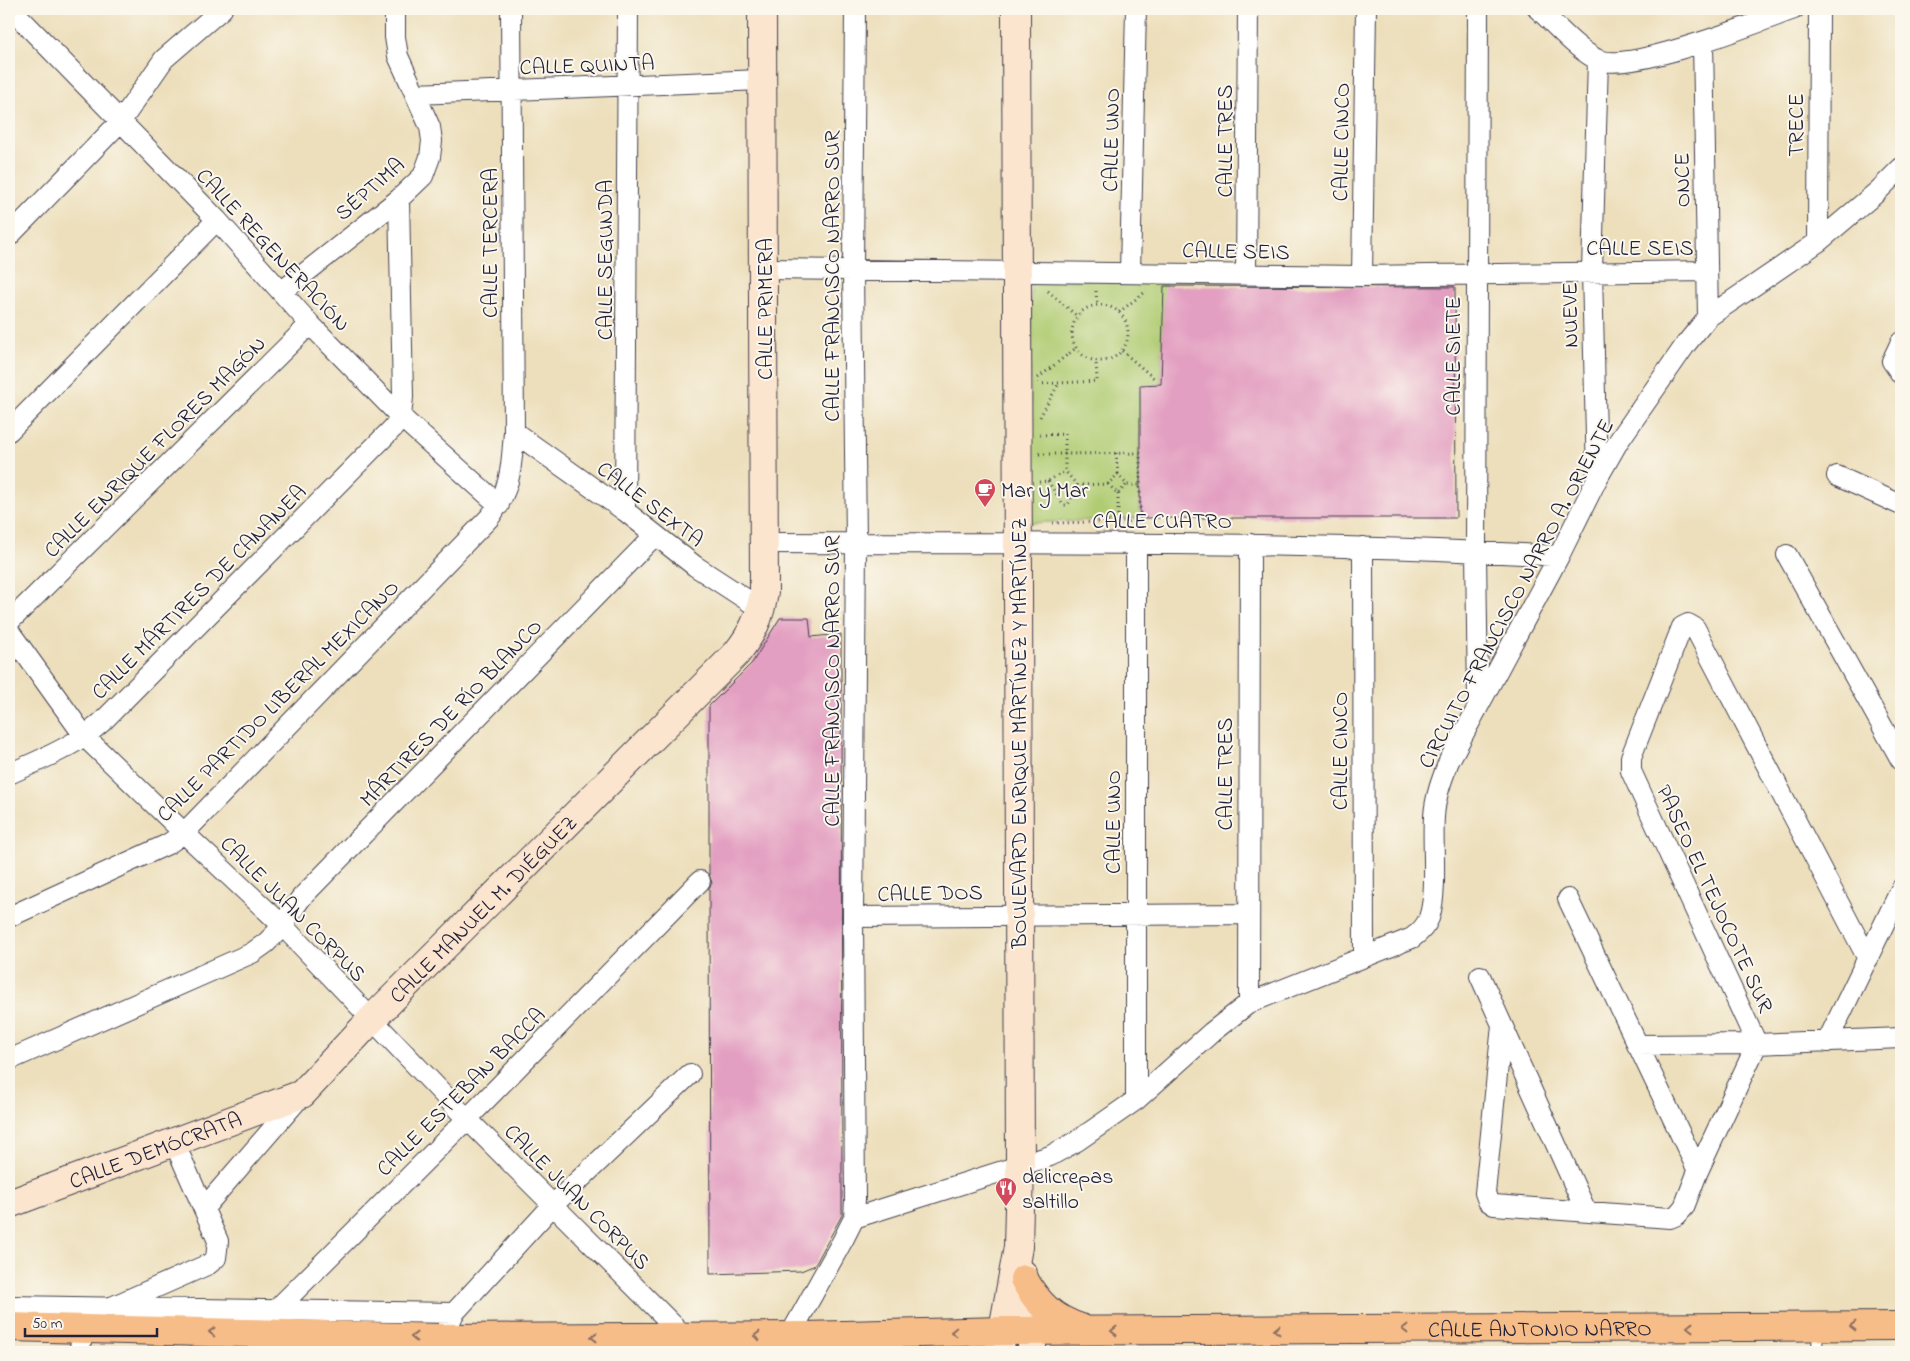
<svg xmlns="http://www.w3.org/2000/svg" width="1910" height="1361" viewBox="0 0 1910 1361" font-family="'Indie Flower',sans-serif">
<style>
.green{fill:#b0cc73;stroke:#697757}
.building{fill:#e39fc1}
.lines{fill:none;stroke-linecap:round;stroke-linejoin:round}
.lane-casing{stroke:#403e4e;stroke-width:12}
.street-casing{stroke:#403e4e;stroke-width:22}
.secondary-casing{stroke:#403e4e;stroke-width:30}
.primary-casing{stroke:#403e4e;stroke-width:30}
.path{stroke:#403e4e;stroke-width:3;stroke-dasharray:1 4;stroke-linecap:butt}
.lane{stroke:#fff;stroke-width:10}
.street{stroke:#fff;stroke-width:20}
.secondary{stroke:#fce5cf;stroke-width:28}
.primary{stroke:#f7bd88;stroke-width:28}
.oneway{stroke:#8c7062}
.labels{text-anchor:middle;stroke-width:4;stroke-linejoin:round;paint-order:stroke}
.street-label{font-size:22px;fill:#22223b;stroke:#fbf7ec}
.poi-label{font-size:22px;fill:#22223b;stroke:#fbf7ec;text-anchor:start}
</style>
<rect width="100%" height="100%" fill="#fbf7ec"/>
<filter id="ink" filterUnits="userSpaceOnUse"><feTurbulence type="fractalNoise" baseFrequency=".02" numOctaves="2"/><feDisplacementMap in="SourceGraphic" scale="10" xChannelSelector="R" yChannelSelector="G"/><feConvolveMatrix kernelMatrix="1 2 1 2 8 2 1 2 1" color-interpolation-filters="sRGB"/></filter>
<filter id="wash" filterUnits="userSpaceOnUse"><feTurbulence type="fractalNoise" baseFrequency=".0096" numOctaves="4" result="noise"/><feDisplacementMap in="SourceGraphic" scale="20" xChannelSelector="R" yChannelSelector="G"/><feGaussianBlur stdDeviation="1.12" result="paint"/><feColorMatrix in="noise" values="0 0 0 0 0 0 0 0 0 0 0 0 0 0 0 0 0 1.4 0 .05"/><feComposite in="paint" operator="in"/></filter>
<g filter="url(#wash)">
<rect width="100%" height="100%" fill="#eddfbc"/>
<path class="green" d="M1165,279L1161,384L1140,386V518L1030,523L1031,280Z"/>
<g id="blocks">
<path class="building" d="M1164,286L1455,287L1456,518H1140V385L1161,384Z
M780,618H809L811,637L841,634L842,1215L815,1265L801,1271L710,1274L709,888L712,883L709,874V706L752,663Z"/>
</g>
</g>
<g filter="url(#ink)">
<use href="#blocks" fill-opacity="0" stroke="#403e4e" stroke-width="1"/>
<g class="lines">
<g class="lane-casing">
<path id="lane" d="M1817,1352L1818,1327"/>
</g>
<g class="street-casing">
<path id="street" d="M1478,9L1476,551L1478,702
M1538,9C1556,25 1574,47 1596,59C1627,75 1758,22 1794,9
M21,19L217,220L310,324L401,417L499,505
M1703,42L1708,317
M415,94L761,80
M9,236L121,121L164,59L222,9
M1818,242L1819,9
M765,269L1362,276L1706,271
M1130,272L1136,9
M1246,273L1248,9
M1362,276L1366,9
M281,292L399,199L423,176L430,157L432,141L430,127L398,56L395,37V9
M1901,342L1892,361L1901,374
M9,431L217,220
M514,432L625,511L695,566L761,609
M1837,476L1901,505
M1597,479L1592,271L1598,60
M625,511L628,9
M765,543C1030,544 1295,540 1559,556
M1363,547L1364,956
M1787,555L1901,760
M9,622L310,324
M9,631L85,737L184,833L282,925L467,1119L684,1336
M9,774C42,759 74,747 102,722L393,428L401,417L403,397L399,199
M1568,899L1698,1171
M9,917L168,844L184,833L490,517C512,487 511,468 514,432L511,9
M853,917L1247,914
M1480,976L1586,1211
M1249,1003L1250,544
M1502,1025L1485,1193L1488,1201L1494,1205L1670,1218L1677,1215L1684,1207L1698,1171L1757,1044L1631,771V757L1682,627L1688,624L1695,628L1868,959
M1827,1042L1901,889
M1637,1045L1757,1044L1901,1038
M9,1060L252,953L266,943L276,933L301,898L655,535
M1136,1100V544
M204,1208L301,1096
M854,1218L1050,1156L1077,1141L1136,1100L1212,1032L1249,1003L1412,938C1419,933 1426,926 1429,918C1438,891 1432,846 1434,817C1435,797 1442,779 1449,761L1559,556L1597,479L1618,442L1686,344L1708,317L1818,242L1877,192L1901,168
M9,1306L454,1313
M449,1324L454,1313L553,1205L690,1074
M252,1334L467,1119L700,881
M789,1337L843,1240L854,1218L855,1199L853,917L856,543L853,269L855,9
M79,1352L84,1328L98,1313L209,1264L216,1258L218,1241L174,1142"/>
</g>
<g class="secondary-casing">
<g id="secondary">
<path id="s1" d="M9,1204L302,1094L371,1020L736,654C752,634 760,618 764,592L762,9"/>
<path d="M1023,1274L1032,1331V1352"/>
<path d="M999,1352L1018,1247L1020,1167L1016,9"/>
</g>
</g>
<g class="primary-casing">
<g id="primary">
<path d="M1024,1279C1037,1304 1054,1319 1081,1328"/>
<path id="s2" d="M9,1327L443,1338L804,1336L1003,1331L1901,1326"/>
</g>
</g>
<path class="path" d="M1048,291L1077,316
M1096,291L1097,305
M1072 333a28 28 0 1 1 56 0a28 28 0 1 1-56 0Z
M1119,312L1144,293
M1122,351L1155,379
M1038,378L1076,348
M1038,384L1097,381L1096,361
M1040,417L1059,383
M1116,453L1118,474
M1039,454H1065V434L1039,435
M1048,481L1063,505H1068L1077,485L1065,471
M1039,482L1048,481L1065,471V454L1140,453V521L1053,523
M1108,484L1118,494L1126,485
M1077,485L1108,484L1118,474L1127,485H1140
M1118,494V522"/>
<use href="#lane" class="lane"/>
<use href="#street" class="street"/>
<use href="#secondary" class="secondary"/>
<use href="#primary" class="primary"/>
</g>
<defs><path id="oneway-chevron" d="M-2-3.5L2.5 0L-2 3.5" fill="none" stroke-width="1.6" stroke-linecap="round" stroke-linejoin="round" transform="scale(1.25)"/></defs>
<g class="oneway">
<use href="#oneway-chevron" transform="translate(1853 1326) rotate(180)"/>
<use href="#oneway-chevron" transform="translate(1690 1327) rotate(180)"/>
<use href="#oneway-chevron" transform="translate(1405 1329) rotate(180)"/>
<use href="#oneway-chevron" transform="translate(1277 1330) rotate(180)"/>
<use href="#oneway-chevron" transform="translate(1114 1331) rotate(180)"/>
<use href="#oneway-chevron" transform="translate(212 1332) rotate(-178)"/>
<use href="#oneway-chevron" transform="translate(954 1332) rotate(178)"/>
<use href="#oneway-chevron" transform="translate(757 1336) rotate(-180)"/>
<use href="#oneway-chevron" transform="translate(414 1337) rotate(-179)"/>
<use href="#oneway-chevron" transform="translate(594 1337) rotate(180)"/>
</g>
</g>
<defs>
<g id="cafe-pin" transform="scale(1.125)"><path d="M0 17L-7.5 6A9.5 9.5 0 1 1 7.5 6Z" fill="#d1495b" stroke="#fbf7ec"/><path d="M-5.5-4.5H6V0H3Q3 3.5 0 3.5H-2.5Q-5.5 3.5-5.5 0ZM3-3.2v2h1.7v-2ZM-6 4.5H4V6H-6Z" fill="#fff"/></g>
<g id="restaurant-pin" transform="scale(1.125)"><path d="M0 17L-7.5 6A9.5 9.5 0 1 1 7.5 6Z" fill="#d1495b" stroke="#fbf7ec"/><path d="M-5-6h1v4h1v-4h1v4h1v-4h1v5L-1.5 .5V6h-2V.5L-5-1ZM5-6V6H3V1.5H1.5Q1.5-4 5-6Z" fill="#fff"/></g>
</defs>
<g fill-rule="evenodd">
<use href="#cafe-pin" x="985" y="489"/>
<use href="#restaurant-pin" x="1006" y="1188"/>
</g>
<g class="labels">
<g class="street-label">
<text transform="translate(587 64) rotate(-2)" y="8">CALLE QUINTA</text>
<text transform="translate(1795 125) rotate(-90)" y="8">TRECE</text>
<text transform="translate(1110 140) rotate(-89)" y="8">CALLE UNO</text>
<text transform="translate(1224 141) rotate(-90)" y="8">CALLE TRES</text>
<text transform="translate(1340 142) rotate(-89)" y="8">CALLE CINCO</text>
<text transform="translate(1681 180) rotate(-91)" y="8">ONCE</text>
<text transform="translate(369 188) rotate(-41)" y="8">SÉPTIMA</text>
<text transform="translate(489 243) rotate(-90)" y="8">CALLE TERCERA</text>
<text x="1640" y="255">CALLE SEIS</text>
<text transform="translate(274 249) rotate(47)" y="8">CALLE REGENERACIÓN</text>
<text transform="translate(1236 250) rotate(1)" y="8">CALLE SEIS</text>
<text transform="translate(604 260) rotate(-90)" y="8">CALLE SEGUNDA</text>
<text transform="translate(831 276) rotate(-90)" y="8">CALLE FRANCISCO NARRO SUR</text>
<text transform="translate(764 309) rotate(-90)" y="8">CALLE PRIMERA</text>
<text transform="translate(1569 315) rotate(-91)" y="8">NUEVE</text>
<text transform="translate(1452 356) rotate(-90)" y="8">CALLE SIETE</text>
<text transform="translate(154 446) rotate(-45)" y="8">CALLE ENRIQUE FLORES MAGÓN</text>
<text transform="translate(651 503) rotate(37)" y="8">CALLE SEXTA</text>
<text x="1162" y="528">CALLE CUATRO</text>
<text transform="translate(198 591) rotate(-45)" y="8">CALLE MÁRTIRES DE CANANEA</text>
<text transform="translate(1515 593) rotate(-62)" y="8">CIRCUITO FRANCISCO NARRO A. ORIENTE</text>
<text transform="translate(831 681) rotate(-90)" y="8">CALLE FRANCISCO NARRO SUR</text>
<text transform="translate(277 700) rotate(-45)" y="8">CALLE PARTIDO LIBERAL MEXICANO</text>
<text transform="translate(450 712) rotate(-46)" y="8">MÁRTIRES DE RÍO BLANCO</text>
<text transform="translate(1018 733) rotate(-90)" y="8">BOULEVARD ENRIQUE MARTÍNEZ Y MARTÍNEZ</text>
<text transform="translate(1339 751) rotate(-90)" y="8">CALLE CINCO</text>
<text transform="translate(1224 774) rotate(-90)" y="8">CALLE TRES</text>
<text transform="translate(1112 822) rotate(-90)" y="8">CALLE UNO</text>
<text transform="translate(930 892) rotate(-1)" y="8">CALLE DOS</text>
<text transform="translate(1716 898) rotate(65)" y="8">PASEO EL TEJOCOTE SUR</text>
<text transform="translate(294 908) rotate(45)" y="8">CALLE JUAN CORPUS</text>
<text dy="8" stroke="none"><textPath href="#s1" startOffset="572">CALLE MANUEL M. DIÉGUEZ</textPath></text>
<text transform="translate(460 1091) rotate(-45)" y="8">CALLE ESTEBAN BACCA</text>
<text dy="8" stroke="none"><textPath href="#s1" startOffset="156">CALLE DEMÓCRATA</textPath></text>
<text transform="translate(578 1196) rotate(45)" y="8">CALLE JUAN CORPUS</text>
<text dy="8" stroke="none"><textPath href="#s2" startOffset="1531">CALLE ANTONIO NARRO</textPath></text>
</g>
<g class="poi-label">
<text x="1001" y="497">Mar y Mar</text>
<text x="1022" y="1183">delicrepas<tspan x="1022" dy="25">saltillo</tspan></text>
</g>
</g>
<rect width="1910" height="1361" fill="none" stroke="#fbf7ec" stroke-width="30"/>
<path d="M25 1328v8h132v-8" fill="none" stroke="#22223b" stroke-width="2.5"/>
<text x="32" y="1328" font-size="15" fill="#22223b" stroke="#fbf7ec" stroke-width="4" paint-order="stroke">50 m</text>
</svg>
